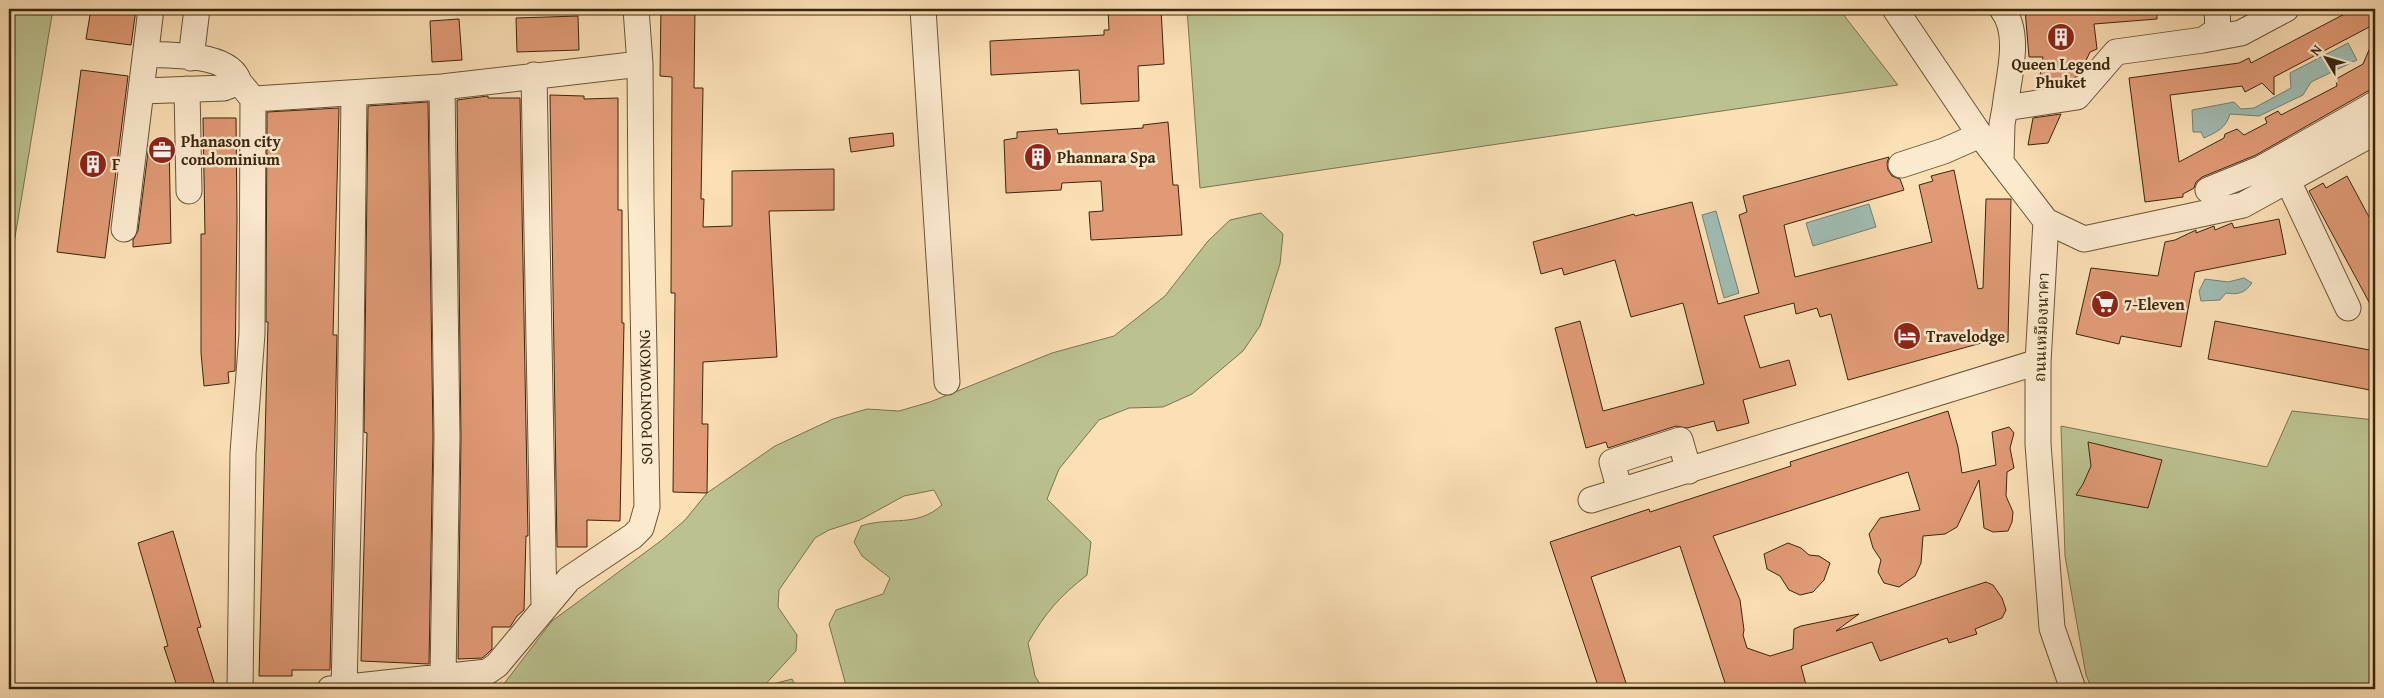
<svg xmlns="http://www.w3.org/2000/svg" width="2384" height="698" viewBox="0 0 2384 698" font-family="'Gentium Book Plus','Noto Serif Thai',serif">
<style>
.green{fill:#bbc290;stroke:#7a744e}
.water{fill:#a0bcb3;stroke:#778070}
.building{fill:#e09a76;stroke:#3a270b}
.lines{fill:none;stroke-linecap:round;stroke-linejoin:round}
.minor-casing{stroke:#6a5536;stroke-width:27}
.minor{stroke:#fceacf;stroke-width:25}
.labels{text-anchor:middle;stroke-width:5;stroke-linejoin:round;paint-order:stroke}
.poi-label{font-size:16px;font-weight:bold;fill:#3a270b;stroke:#fceacf;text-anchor:start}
.street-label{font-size:16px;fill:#3a270b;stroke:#fceacf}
</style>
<rect width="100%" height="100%" fill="#fbdfb5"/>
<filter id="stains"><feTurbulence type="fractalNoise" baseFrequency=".004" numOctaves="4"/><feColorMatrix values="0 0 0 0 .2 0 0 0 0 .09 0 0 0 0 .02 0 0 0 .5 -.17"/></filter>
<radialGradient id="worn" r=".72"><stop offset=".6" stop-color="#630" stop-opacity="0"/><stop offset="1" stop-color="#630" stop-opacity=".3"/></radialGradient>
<path class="green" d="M9,9H53L14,243V293L9,290Z
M1187,9H1839L1898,85L1200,188Z
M1261,213L1283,234L1280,264L1260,326L1243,351L1192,394L1163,407L1129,408L1099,420L1059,469L1047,499L1091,542L1087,575C1060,596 1045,613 1028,643L1035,676L1043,689H847L829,624L836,610L883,594L890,578L862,556L854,542L861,526C892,516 916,528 942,505L934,490L904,496L860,520L829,530L815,538L779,590L778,607L797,635L796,651L761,689H500L552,621L662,540L685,520L707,493L775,446L833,419L867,409L899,411L930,402L1052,353L1114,336L1165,296L1208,241L1230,220Z
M2292,411L2375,420V689H2092L2086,675L2065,556L2061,426L2267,467Z
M792,679L797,689H766L773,684Z"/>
<path class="water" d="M2348,43L2357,60L2311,82L2303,95L2259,116L2230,114C2226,128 2217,132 2204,138L2201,132H2193L2192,110L2234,102L2241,109L2254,108L2291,88L2290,73Z
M1869,204L1876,227L1813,246L1806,223Z
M1716,211L1739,293L1724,298L1702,215Z
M2244,278L2252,283C2245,293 2238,295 2226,293L2220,300L2201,301L2199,291L2205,279L2228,282Z"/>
<path class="building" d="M91,9H136L131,45L86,39Z
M661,9H695L694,88H703L701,199H704L703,227L732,226V171L834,169V210L769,211L777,357L703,362L702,424H708L707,493L673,492L675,293H671L672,77L660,76Z
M1108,9H1161L1164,64L1138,66L1139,101L1081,104L1079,70L991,75L990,41L1104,35V30H1109Z
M2025,9H2157V19L2094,24L2097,49L2090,52L2082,69L2070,84L2038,88L2043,57H2029Z
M2354,9H2375V24L2274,77V95L2262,83L2245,92L2242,86L2170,95L2179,162L2224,138L2225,134L2237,129L2244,135L2267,123L2265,118L2278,111L2281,115L2337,86L2336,79L2363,64L2375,36V90L2368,91L2256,155L2202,177L2196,182L2194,188L2183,194V197L2145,202L2129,78L2239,63L2249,58L2251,63Z
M578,16L579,50L517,52L516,18Z
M459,19L462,60L432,62L430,21Z
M81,70L128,76L105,258L57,252Z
M550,95L584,96V99L618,98V210H622V323H624L620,521L587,520V547H557Z
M488,96V98H520L528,536H526L524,610L517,616L510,627H492V649L487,654L482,658L458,659L461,437L457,100Z
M428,102L433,437L429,664L361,661L367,433L364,432L368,106Z
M339,108L333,335H337L330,670H292V676H259L268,322H266L267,112Z
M2061,114L2048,143L2028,145L2033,118Z
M203,118H236L237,218L235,371L228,372L229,383L204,386L201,353V234H205Z
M1168,122L1173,185H1178L1182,235L1091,240L1089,212L1103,211L1101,181L1062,183L1061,190L1006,193L1004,140L1017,138V132L1057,129L1058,134L1143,128V125Z
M893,133L894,146L851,152L849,138Z
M169,142L171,243L133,247V240L138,231L149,145Z
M1889,157L1887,163L1888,170L1892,176L1900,179L1904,190L1784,225L1795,277L1932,242L1919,185L1933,181L1931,176L1954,170L1978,289L1983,288L1986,199H2011L2008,342H1985L1848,380L1831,314L1820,317L1817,308L1796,314L1794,303L1744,316L1760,368L1789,360L1796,385L1743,400L1749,423L1717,431L1714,421L1687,428L1676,426L1608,448L1606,442L1586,448L1555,328L1580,321L1603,411L1704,384L1683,303L1631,317L1615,260L1564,275L1562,268L1541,274L1533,242L1634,214L1635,216L1692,202L1718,304L1759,293L1739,215L1747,212L1743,196Z
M2347,176L2375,228V313L2309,191L2323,183L2326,188Z
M2279,219L2286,254L2195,272L2181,347L2121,336L2119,344L2076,334L2091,268L2158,276L2165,242L2175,240L2196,230V233L2214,226L2215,230L2232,223L2234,228Z
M2215,321L2375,351V391L2208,359Z
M1948,411L1958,447L1962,473L1996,465L1992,432L2009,427L2014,433L2010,448L2014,468L2007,472L2006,496L2013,512L2012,522L2008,531L1993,532L1984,528L1979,480L1957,527L1945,534L1923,536L1921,563L1915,576L1899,587L1884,583L1878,572L1881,560L1873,548L1869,534L1880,518L1920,510L1908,472L1713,536L1740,600L1744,630L1743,635L1747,648L1770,656L1793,649L1794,629L1801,626L1859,614L1836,631L1986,582L1993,585L2002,598L2006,610L2002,618L1975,629L1977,634L1949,643L1947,638L1880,661L1872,642L1801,666L1806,685L1794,689H1727L1680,546L1591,577L1628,689H1599L1550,542L1649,509L1650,512L1791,466L1790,462Z
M2088,442L2162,460L2148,508L2076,495L2083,484L2091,466Z
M173,531L201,627L197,628L216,689H178L164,647L168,646L138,543Z
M1788,543L1801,548L1809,555L1819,556L1830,563L1824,580L1813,592L1800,595L1789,590L1780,576L1767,569L1764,554Z"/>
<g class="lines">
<g class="minor-casing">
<path id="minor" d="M923,9L947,382
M1895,9L1980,135L2046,221L2038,362V444L2052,628L2073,689
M2002,9C2022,34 2008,78 2005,108
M2203,40L2241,33L2286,9
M146,54C171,56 230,52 239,82
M191,58L197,9
M534,75L544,607
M442,87L447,437L443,677
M187,89L189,191
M142,91L224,88L239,82L253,99L252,334L243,453L240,689
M253,99L442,87L640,64
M2001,161L2002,124L2005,108L2077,97L2116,52L2203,40L2218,30L2217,9
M1901,165L1944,151L1980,135
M2288,181L2348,308
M2208,190L2262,168L2375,104
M2046,221L2084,239L2243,205L2375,132
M124,229L151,9
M1620,491L1612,462L1680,440L1689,471
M1591,500L2038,362
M330,689L487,672L497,665L569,579L633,536L641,528L647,507L641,202L640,64L636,9
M344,689L350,442L354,93"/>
</g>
<use href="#minor" class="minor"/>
</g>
<defs>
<g id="building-disc" transform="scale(1.4375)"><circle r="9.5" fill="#8f2418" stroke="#fceacf"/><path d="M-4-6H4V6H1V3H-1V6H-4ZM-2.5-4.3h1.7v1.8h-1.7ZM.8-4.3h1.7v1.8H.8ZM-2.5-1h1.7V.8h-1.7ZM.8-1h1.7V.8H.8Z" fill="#fff"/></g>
<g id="office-disc" transform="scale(1.4375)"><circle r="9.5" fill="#8f2418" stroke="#fceacf"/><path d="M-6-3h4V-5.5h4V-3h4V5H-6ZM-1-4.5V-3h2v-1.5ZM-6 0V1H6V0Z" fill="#fff"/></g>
<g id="supermarket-disc" transform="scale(1.4375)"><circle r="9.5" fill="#8f2418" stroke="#fceacf"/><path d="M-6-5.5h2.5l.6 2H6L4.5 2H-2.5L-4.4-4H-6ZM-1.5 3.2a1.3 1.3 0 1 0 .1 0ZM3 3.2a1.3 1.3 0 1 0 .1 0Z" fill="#fff"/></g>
<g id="hotel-disc" transform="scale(1.4375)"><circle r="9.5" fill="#8f2418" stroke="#fceacf"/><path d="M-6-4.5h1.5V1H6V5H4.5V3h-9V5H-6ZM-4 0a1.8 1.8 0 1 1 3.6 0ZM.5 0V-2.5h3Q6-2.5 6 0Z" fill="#fff"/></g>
</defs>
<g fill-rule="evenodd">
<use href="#building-disc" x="2061" y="37"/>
<use href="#office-disc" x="162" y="150"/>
<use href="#building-disc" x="1038" y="157"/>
<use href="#building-disc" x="93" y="164"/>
<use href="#supermarket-disc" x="2105" y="304"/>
<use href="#hotel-disc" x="1907" y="336"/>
</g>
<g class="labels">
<g class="poi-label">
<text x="2061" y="70" text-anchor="middle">Queen Legend<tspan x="2061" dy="18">Phuket</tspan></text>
<text x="181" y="147">Phanason city<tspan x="181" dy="18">condominium</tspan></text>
<text x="1057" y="163">Phannara Spa</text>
<text x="112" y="170">F</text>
<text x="2124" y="310">7-Eleven</text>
<text x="1926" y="342">Travelodge</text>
</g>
<g class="street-label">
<text transform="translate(2041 327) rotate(-88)" y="6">ถนนเหมืองนาคา</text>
<text transform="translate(645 397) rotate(-91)" y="6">SOI POONTOWKONG</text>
</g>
</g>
<rect width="2384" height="698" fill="none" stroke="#fbdfb5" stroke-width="30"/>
<rect x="10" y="10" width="2364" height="678" fill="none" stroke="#3a270b" stroke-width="2.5"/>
<rect x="15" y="15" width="2354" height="668" fill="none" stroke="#3a270b"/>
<g transform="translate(2326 58) rotate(308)" stroke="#fceacf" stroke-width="4" paint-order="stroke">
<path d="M0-4L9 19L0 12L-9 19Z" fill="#3a270b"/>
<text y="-8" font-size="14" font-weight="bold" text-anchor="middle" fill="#3a270b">N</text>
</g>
<rect width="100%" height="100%" filter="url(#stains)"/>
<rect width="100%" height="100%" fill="url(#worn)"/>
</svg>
